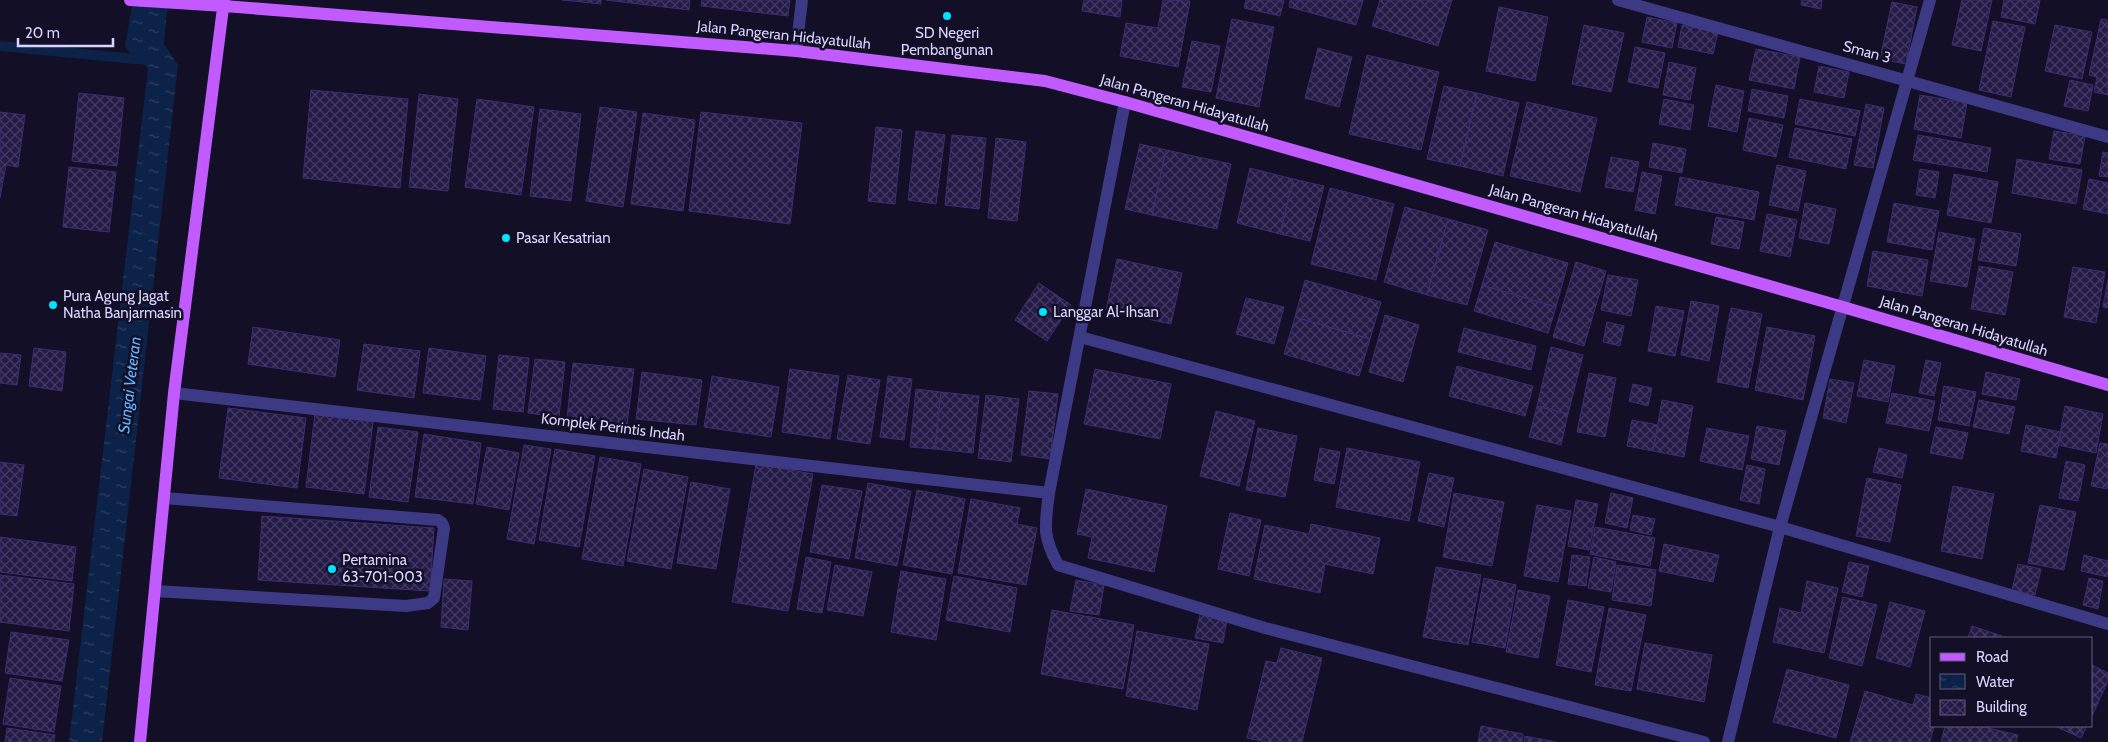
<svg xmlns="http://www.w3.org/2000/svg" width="2108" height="742" viewBox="0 0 2108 742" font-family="Cabin,sans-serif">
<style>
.water{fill:url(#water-ripples)}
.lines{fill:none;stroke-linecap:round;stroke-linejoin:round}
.stream{stroke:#0c2248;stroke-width:10}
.building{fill:url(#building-cross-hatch);stroke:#3b2d73}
.service{stroke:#3d3a85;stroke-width:12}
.minor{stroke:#3d3a85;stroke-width:12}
.primary{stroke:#c25bff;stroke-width:12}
.poi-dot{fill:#00e5ff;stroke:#130f26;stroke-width:2}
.labels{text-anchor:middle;stroke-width:5;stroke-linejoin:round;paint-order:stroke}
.poi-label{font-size:15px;fill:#d9d4ff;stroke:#130f26;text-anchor:start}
.street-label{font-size:15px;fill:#d9d4ff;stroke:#130f26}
.water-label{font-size:16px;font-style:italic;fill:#62b6ff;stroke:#130f26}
</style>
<defs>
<pattern id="water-ripples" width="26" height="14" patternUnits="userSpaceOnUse" patternTransform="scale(1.25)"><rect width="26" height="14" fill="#0c2248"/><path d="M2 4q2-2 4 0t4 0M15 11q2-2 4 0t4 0" fill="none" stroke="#2f4163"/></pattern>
<pattern id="building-cross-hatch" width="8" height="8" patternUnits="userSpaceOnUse" patternTransform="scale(1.25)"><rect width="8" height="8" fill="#241b47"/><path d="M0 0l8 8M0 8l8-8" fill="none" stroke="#433b63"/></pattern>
</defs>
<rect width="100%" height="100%" fill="#130f26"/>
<path class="water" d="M133,0H168L164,44L178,65L102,742H69L148,68L134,58L125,46Z"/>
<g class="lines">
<path class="stream" d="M0,46L146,60"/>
</g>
<path class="building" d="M562,0H601V4Z
M606,0H690L689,10Z
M702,0H790L788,16L701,6Z
M1084,0H1122L1120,17L1082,11Z
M1163,0L1190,1L1178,67L1120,56L1126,23L1158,28Z
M1246,0H1284L1280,16L1244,8Z
M1290,0H1363L1356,25L1289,7Z
M1380,0H1452L1438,46L1372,26Z
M1802,0H1822L1821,9L1801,5Z
M1962,0H1992L1981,51L1952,45Z
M2004,0H2040L2035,24L2001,17Z
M1892,2L1917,7L1906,64L1880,59Z
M1499,7L1548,17L1535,81L1486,71Z
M1647,17L1677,23L1672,48L1642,42Z
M1232,19L1274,27L1259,107L1216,98Z
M2101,19L2108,20V95L2094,92L2097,77L2089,75Z
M1993,21L2025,27L2011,97L1979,90Z
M1584,25L1624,33L1611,92L1572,84Z
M1682,25L1718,32L1713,54L1678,47Z
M2055,25L2092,32L2082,79L2045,71Z
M1192,41L1220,46L1211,92L1182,87Z
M1635,47L1665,53L1658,88L1628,82Z
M1318,48L1352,57L1339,107L1305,98Z
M1756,49L1800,57L1794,89L1749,80Z
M1367,55L1439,72L1421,150L1349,134Z
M1669,62L1696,68L1690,100L1663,95Z
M1819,66L1849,72L1844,98L1814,92Z
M2070,80L2093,85L2088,111L2064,106Z
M1716,85L1744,91L1737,132L1708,126Z
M1444,86L1477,93L1460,166L1427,159Z
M1752,89L1788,96L1784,118L1748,111Z
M311,90L408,99L400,188L303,178Z
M79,93L124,98L117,166L72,161Z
M1477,93L1519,103L1503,176L1460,166Z
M419,94L458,99L448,191L409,187Z
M1920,95L1967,103L1961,138L1914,129Z
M477,99L534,107L521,195L465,187Z
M1664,99L1694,105L1690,130L1659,124Z
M1800,99L1860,111L1855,136L1795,124Z
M1527,102L1597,118L1580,192L1510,176Z
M1866,104L1884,108L1873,168L1854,165Z
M600,107L637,112L623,207L586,201Z
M540,109L581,114L571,201L530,196Z
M0,112L25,115L18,167L6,165L0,198Z
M701,112L802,123L790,224L689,211Z
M643,113L695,120L683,211L631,204Z
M1749,118L1783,125L1776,157L1743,150Z
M876,127L902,130L895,204L868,201Z
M1795,128L1852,139L1846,169L1789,157Z
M916,131L945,135L936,204L908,200Z
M2054,131L2085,136L2080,164L2049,159Z
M952,135L986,138L979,209L945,205Z
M1918,135L1991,148L1987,172L1913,160Z
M996,138L1026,142L1017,221L988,218Z
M1653,143L1686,149L1682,173L1649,167Z
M1140,144L1166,150L1152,215L1125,209Z
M1166,150L1231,164L1217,229L1152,215Z
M2103,152L2108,153V177L2099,176Z
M1611,157L1639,162L1633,192L1605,187Z
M2017,159L2082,170L2076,204L2012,193Z
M1777,165L1806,171L1798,211L1769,205Z
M69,167L116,172L109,232L63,227Z
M1250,168L1293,179L1280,234L1237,223Z
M1920,169L1939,172L1935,198L1916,195Z
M1642,172L1662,176L1655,214L1635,210Z
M1954,174L1998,182L1991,223L1947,215Z
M1680,177L1759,192L1754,220L1675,205Z
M1293,179L1324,186L1310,241L1280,234Z
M2089,179L2108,183V214L2083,209Z
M1330,188L1394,204L1376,280L1311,264Z
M1805,203L1836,209L1829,244L1799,238Z
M1894,203L1939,211L1932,250L1887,242Z
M1405,207L1448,219L1427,295L1384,282Z
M1767,214L1797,220L1790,257L1760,251Z
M1716,217L1744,222L1739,249L1711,244Z
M1448,219L1488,230L1467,305L1427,295Z
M1984,228L2021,234L2016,266L1978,260Z
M1939,232L1975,239L1967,287L1930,281Z
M1495,242L1568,263L1556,307L1482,285Z
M1873,251L1928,260L1922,296L1867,286Z
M1117,259L1182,273L1171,324L1106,310Z
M1576,262L1606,271L1584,346L1553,337Z
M1979,266L2013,272L2005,315L1971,309Z
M2073,267L2105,272L2096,323L2064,317Z
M1608,275L1638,280L1631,316L1601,310Z
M2108,279V308L2103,307Z
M1305,280L1381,302L1370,339L1295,317Z
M1039,283L1071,305L1047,341L1015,320Z
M1482,285L1556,307L1548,333L1474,311Z
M1246,298L1284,307L1274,344L1236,334Z
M1691,301L1719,306L1709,361L1681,355Z
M1656,306L1684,311L1675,356L1648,351Z
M1731,308L1762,314L1748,388L1717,382Z
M1385,315L1419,325L1403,382L1369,372Z
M1295,317L1370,339L1359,376L1284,354Z
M1607,322L1624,326L1620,346L1603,342Z
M253,327L340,340L335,377L248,364Z
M1767,327L1815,336L1803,400L1755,390Z
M1464,328L1536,346L1531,370L1458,352Z
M364,344L420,351L414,398L357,390Z
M1551,347L1583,355L1568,414L1537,406Z
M34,348L66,352L62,391L29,386Z
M429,348L486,356L480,400L423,393Z
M0,353L21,355L17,385L0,383Z
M499,355L529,358L523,412L493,409Z
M535,359L565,362L559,417L528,413Z
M1864,360L1895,366L1888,402L1857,396Z
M1926,360L1941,363L1934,396L1919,393Z
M573,363L634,369L627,425L567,418Z
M1457,366L1533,386L1525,416L1449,396Z
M790,369L839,376L830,439L782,432Z
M1095,369L1171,384L1160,439L1084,424Z
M642,372L702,380L696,425L636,419Z
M1986,372L2020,379L2016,400L1982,394Z
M1589,373L1616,378L1605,437L1577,432Z
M848,375L880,380L870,444L837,439Z
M712,376L779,387L771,437L704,427Z
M888,376L912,379L904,440L880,437Z
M1830,379L1854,383L1846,423L1823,418Z
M1633,384L1652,388L1648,406L1629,401Z
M1944,386L1976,392L1969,426L1938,420Z
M916,389L941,392L935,449L910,447Z
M1029,391L1058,394L1050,459L1021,455Z
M941,392L979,396L973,453L935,449Z
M1892,393L1935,401L1929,431L1886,423Z
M986,395L1019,399L1011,462L978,458Z
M1662,400L1693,406L1684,457L1653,451Z
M1979,400L2015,407L2009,434L1973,427Z
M1537,406L1568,414L1561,445L1529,437Z
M2065,406L2103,414L2096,453L2058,445Z
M228,408L306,418L297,488L219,478Z
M1216,411L1255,421L1239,486L1200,476Z
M315,414L373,422L364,494L306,487Z
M1632,420L1658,425L1653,451L1627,446Z
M2026,425L2061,432L2056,458L2021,451Z
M1757,426L1786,431L1779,465L1751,459Z
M378,427L418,432L408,502L369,497Z
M1936,427L1968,433L1962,459L1930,453Z
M1258,428L1297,436L1285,497L1246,490Z
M1707,428L1749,436L1742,470L1700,461Z
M424,434L481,443L473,504L415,497Z
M2100,443L2108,444V489L2091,486Z
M524,445L551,449L534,544L507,539Z
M487,447L519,453L509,510L476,504Z
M1320,448L1340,452L1334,484L1314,480Z
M1347,448L1420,462L1409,521L1336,507Z
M1879,448L1907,455L1902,478L1873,472Z
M555,449L595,456L579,547L539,540Z
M600,457L641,464L623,566L582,559Z
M2066,461L2085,465L2078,501L2059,498Z
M0,462L24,465L17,516L0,514Z
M756,464L813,474L788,611L732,602Z
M1747,465L1765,469L1759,504L1740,500Z
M644,469L688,477L671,569L627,561Z
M1429,473L1454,478L1444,527L1418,521Z
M1867,478L1901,485L1890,542L1856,536Z
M691,482L730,489L716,569L677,563Z
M868,483L911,491L897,566L855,558Z
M822,485L862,491L849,559L810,552Z
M1953,486L1994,494L1982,559L1941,551Z
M1086,489L1167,506L1154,572L1088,558L1092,537L1077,534Z
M917,490L965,499L952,574L903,565Z
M1454,493L1504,502L1492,566L1443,557Z
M1611,493L1633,498L1627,528L1605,523Z
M971,499L1020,508L1017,524L1037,528L1026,585L958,573Z
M1576,500L1598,504L1589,550L1568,546Z
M1537,505L1571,511L1558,582L1524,576Z
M2040,505L2076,512L2064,570L2028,563Z
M1230,513L1261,520L1249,576L1218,569Z
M1633,515L1655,519L1651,535L1630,530Z
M262,516L434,528L430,591L258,580Z
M1311,524L1380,538L1373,574L1325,564L1320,593L1254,579L1265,525L1309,534Z
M1595,527L1655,538L1650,566L1590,554Z
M0,537L76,547L72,581L0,572Z
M1664,544L1719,555L1713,582L1659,571Z
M1572,555L1590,557L1586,586L1568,584Z
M2084,555L2108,561V577L2081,571Z
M806,557L831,562L822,613L797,609Z
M1594,557L1616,562L1611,592L1588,588Z
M1849,562L1869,566L1862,597L1842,592Z
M2018,564L2041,569L2035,595L2012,590Z
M835,565L872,572L863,616L827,610Z
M1617,565L1656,570L1651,606L1612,600Z
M1436,567L1481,575L1468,645L1423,637Z
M901,571L946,579L936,640L891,632Z
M0,575L74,584L69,631L0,622Z
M954,576L1017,588L1010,632L946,620Z
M1484,578L1516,585L1505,648L1472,642Z
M2089,578L2103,581L2098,609L2083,605Z
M444,579L472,581L468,630L441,627Z
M1076,580L1104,585L1099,615L1070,611Z
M1807,581L1838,588L1824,653L1773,642L1780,608L1801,613Z
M1518,590L1550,596L1538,658L1506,652Z
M1843,597L1877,605L1862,666L1829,658Z
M1568,600L1604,607L1591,672L1556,665Z
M1890,602L1925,611L1910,667L1876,658Z
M1609,608L1646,615L1631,691L1595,685Z
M1052,610L1134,625L1123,689L1041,674Z
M1200,614L1227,619L1223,643L1195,638Z
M1972,626L2002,636V638H1968Z
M1137,631L1209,644L1197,710L1126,696Z
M11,632L69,640L62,681L5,673Z
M1645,643L1712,655L1704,702L1637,689Z
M1281,648L1322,658L1302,742H1266L1247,738L1266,661L1277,663Z
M2092,665L2108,673V681L2092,716Z
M1787,669L1849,685L1836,738L1773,722Z
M10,678L61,686L54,732L3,724Z
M1865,691L1913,705L1916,694L1932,698V726H1934L1930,742H1850Z
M1481,726L1523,734L1522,742H1478Z
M1945,726H1980L2018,735L2016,742H1941Z
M2055,726H2087L2081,738Z
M7,728L55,735L54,742H5Z
M1525,736L1556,742H1524Z"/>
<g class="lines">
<path class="service" d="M155,591L406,606L428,603L434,598L444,528L442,523L438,520L164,498"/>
<path class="minor" d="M1618,0L2108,137
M796,51L802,0
M1125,102L1049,493C1045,526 1042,535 1058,565L1265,628L1704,742
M1080,337L1780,527L2108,624
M174,393L1049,493
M1728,742L1780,527L1930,0"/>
<path class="primary" d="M130,0L224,6L796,51L1045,81L1125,102L1843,307L2108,385
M140,742L174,393L224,0"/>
</g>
<g class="poi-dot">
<circle cx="947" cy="16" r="5"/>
<circle cx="506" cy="238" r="5"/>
<circle cx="53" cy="305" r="5"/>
<circle cx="1043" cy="312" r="5"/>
<circle cx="332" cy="569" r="5"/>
</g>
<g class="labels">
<g class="poi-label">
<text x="947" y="38" text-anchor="middle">SD Negeri<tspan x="947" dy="17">Pembangunan</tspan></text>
<text x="516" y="243">Pasar Kesatrian</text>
<text x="63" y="301">Pura Agung Jagat<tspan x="63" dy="17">Natha Banjarmasin</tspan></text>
<text x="1053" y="317">Langgar Al-Ihsan</text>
<text x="342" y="565">Pertamina<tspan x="342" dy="17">63-701-003</tspan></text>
</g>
<g class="street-label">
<text transform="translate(784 35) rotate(6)" y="5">Jalan Pangeran Hidayatullah</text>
<text transform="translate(1867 52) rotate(15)" y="5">Sman 3</text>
<text transform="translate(1185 103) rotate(16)" y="5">Jalan Pangeran Hidayatullah</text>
<text transform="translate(1574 213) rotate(16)" y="5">Jalan Pangeran Hidayatullah</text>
<text transform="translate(1964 326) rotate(17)" y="5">Jalan Pangeran Hidayatullah</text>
<text transform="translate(613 427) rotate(7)" y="5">Komplek Perintis Indah</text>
</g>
<g class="water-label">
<text transform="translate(129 385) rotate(-83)" y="6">Sungai Veteran</text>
</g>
</g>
<rect x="1930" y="637" width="162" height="90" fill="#130f26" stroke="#625e7d"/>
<rect x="1940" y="653" width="25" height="8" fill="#c25bff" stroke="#625e7d"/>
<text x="1976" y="662" font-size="15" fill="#d9d4ff">Road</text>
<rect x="1940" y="674" width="25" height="15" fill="url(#water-ripples)" stroke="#625e7d"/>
<text x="1976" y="687" font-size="15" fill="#d9d4ff">Water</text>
<rect x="1940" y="700" width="25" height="15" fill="url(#building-cross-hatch)" stroke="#625e7d"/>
<text x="1976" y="712" font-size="15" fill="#d9d4ff">Building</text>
<path d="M18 38v8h95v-8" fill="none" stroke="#d9d4ff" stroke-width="2.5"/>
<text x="25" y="38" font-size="15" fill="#d9d4ff" stroke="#130f26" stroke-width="4" paint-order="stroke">20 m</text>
</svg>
